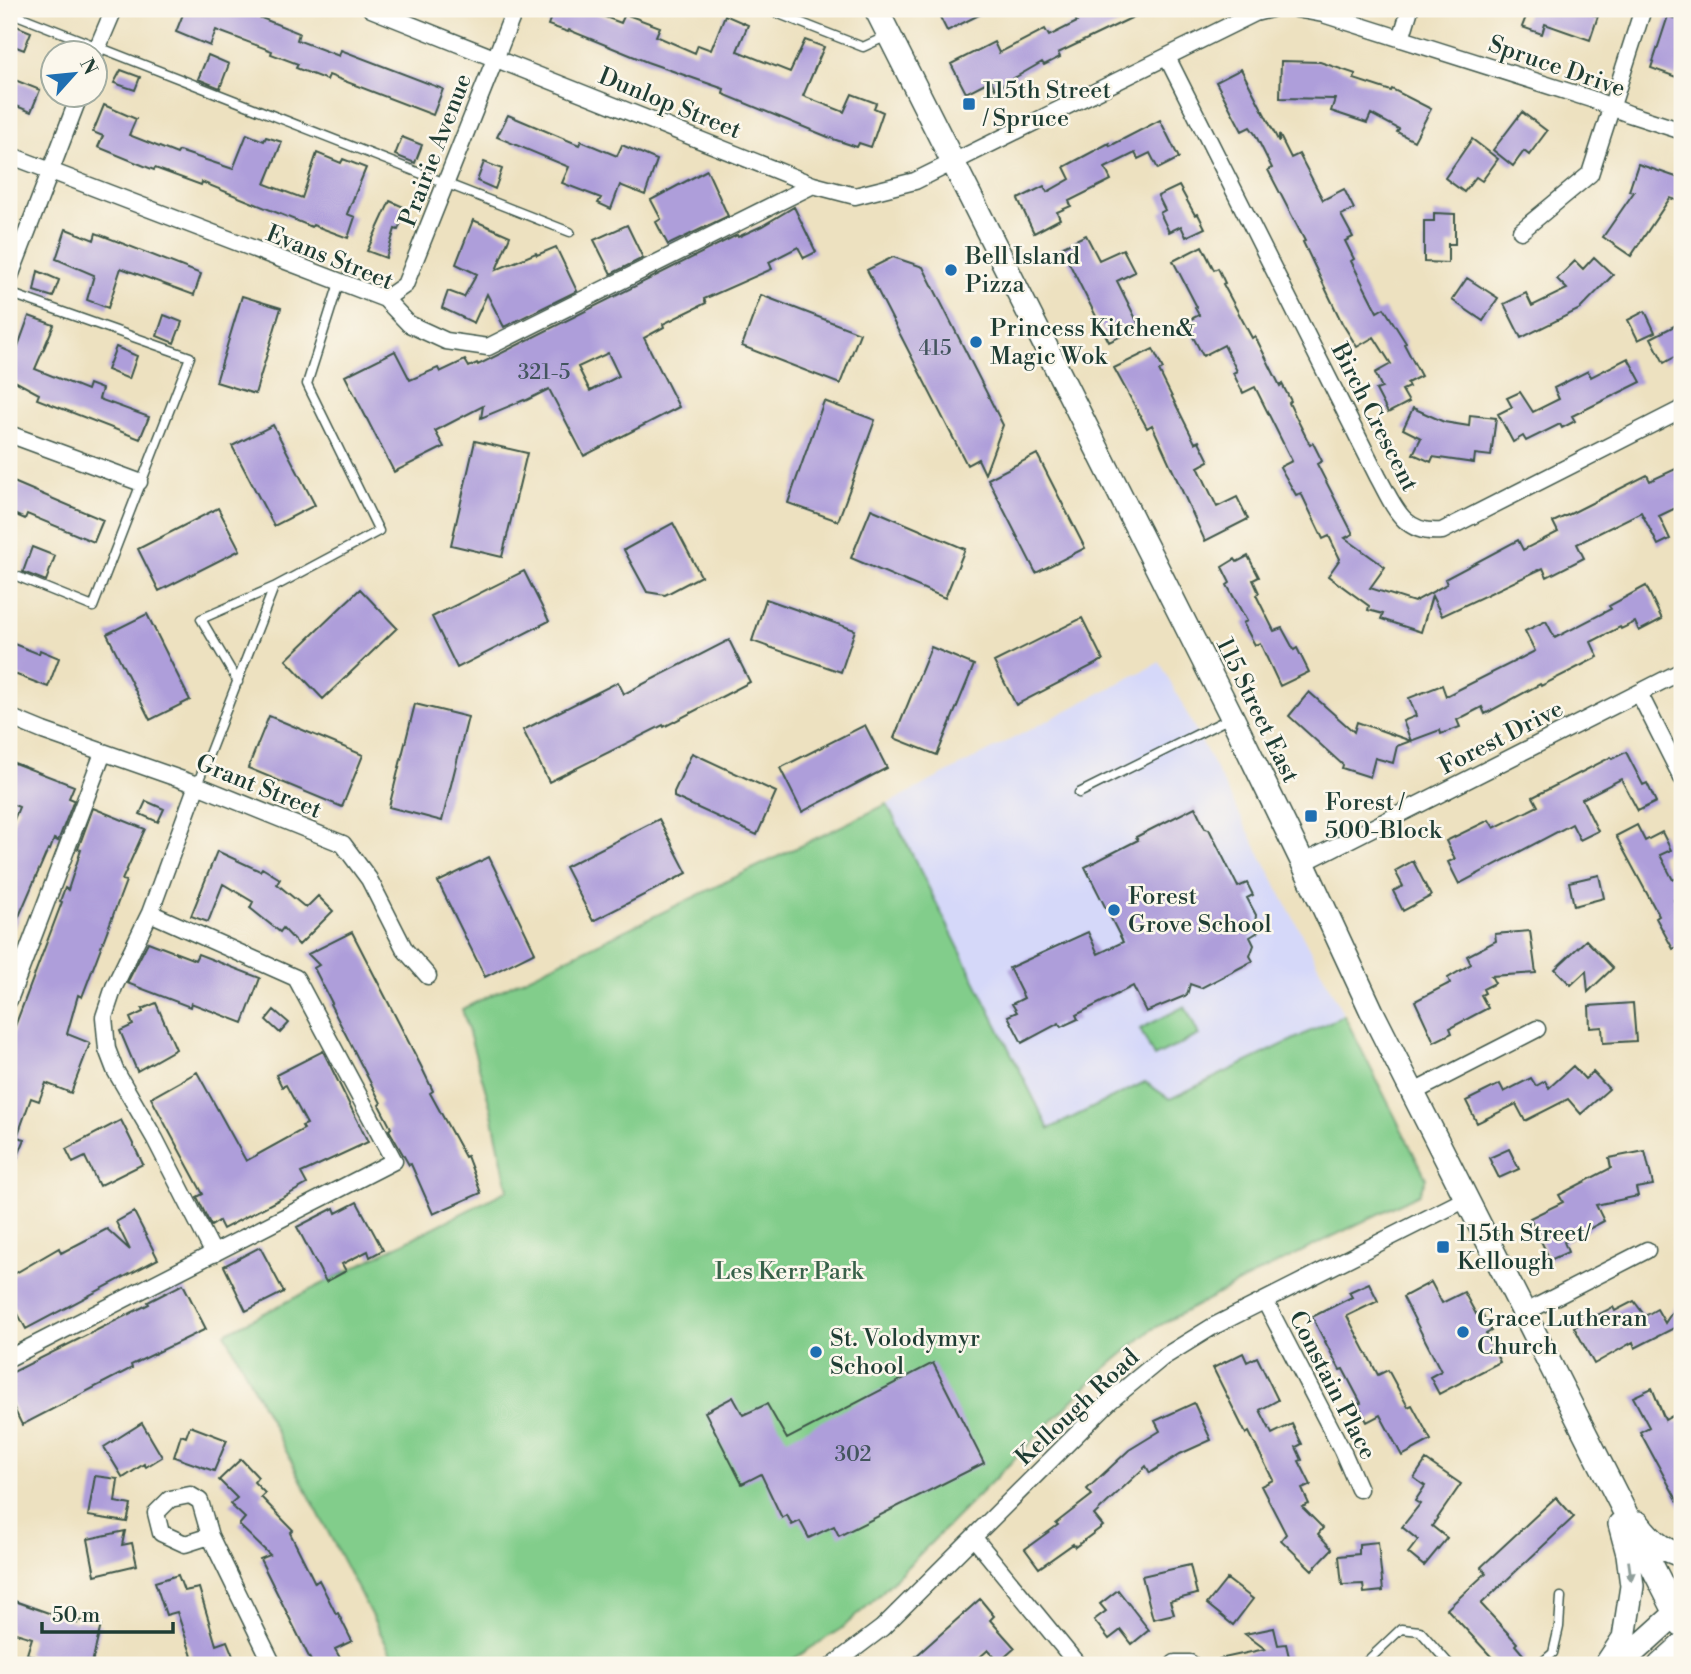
<svg xmlns="http://www.w3.org/2000/svg" width="1691" height="1674" viewBox="0 0 1691 1674" font-family="'Libre Bodoni',serif">
<style>
.built{fill:#d5d8f9}
.green{fill:#82cd8b;stroke:#508560;stroke-width:2}
.building{fill:#ae9eda;fill-rule:evenodd}
.lines{fill:none;stroke-linecap:round;stroke-linejoin:round}
.lane-casing{stroke:#3e5649;stroke-width:11}
.street-casing{stroke:#3e5649;stroke-width:19}
.secondary-casing{stroke:#3e5649;stroke-width:26}
.lane{stroke:#fff;stroke-width:8}
.street{stroke:#fff;stroke-width:16}
.secondary{stroke:#fff;stroke-width:23}
.oneway{fill:#8f9e9a}
.poi-dot{fill:#1f6fb2;stroke:#fbf7ec;stroke-width:2.5}
.labels{text-anchor:middle;stroke-width:5;stroke-linejoin:round;paint-order:stroke}
.number-label{font-size:21px;fill:#43555e}
.street-label{font-size:24px;fill:#1f3d34;stroke:#fbf7ec}
.poi-label{font-size:24px;fill:#1f3d34;stroke:#fbf7ec;text-anchor:start}
.park-label{font-size:24px;fill:#38614a;stroke:#fbf7ec}
</style>
<rect width="100%" height="100%" fill="#fbf7ec"/>
<filter id="ink" filterUnits="userSpaceOnUse"><feTurbulence type="fractalNoise" baseFrequency=".0143" numOctaves="2"/><feDisplacementMap in="SourceGraphic" scale="14" xChannelSelector="R" yChannelSelector="G"/><feConvolveMatrix kernelMatrix="1 2 1 2 8 2 1 2 1" color-interpolation-filters="sRGB"/></filter>
<filter id="wash" filterUnits="userSpaceOnUse"><feTurbulence type="fractalNoise" baseFrequency=".00686" numOctaves="4" result="noise"/><feDisplacementMap in="SourceGraphic" scale="28" xChannelSelector="R" yChannelSelector="G"/><feGaussianBlur stdDeviation="1.57" result="paint"/><feColorMatrix in="noise" values="0 0 0 0 0 0 0 0 0 0 0 0 0 0 0 0 0 1.4 0 .05"/><feComposite in="paint" operator="in"/></filter>
<g filter="url(#wash)">
<rect width="100%" height="100%" fill="#ede1c0"/>
<path class="built" d="M1160,662L1344,1015L1170,1099L1145,1082L1049,1130L887,804Z"/>
<path class="green" d="M887,804L1049,1129L1145,1082L1170,1099L1344,1015L1426,1178L1419,1194L1244,1280L1151,1330L1100,1373L873,1601L842,1628L784,1665H397L225,1333L508,1190L491,1109L462,1009Z
M1185,1006L1199,1035L1154,1057L1140,1029Z"/>
<g id="blocks">
<path class="building" d="M185,9H239L299,33L297,40L339,56L341,50L443,89L433,115L329,75L327,80L296,68L298,64L271,54L272,51L216,30L210,46L176,32Z
M554,9H584L621,23L625,14L660,27L656,36L695,53L698,45L711,50L725,15L748,25L737,51L790,72L805,40L824,47L803,96L844,112L852,94L876,103L874,108L883,112L871,147L859,143L857,147L833,139L723,94L724,89L647,62L569,30L568,32L548,25Z
M936,9H991L947,31Z
M1070,9H1150L1058,53L1060,57L1044,65L1042,62L995,89L991,80L966,93L951,64L994,42L999,53L1045,29L1049,36L1077,22Z
M1529,9H1576L1598,16L1590,40L1545,24L1542,34L1522,27Z
M1668,16L1682,21V60L1676,77L1651,68Z
M9,23L31,32L24,50L9,44Z
M208,55L229,64L220,88L198,79Z
M1281,61L1320,62L1356,74L1354,79L1391,91L1392,89L1431,109L1414,141L1397,132L1399,129L1371,114L1367,123L1331,111L1335,99L1280,98Z
M1241,69L1279,142V134L1291,158L1299,154L1323,200L1344,189L1354,209L1341,215L1353,237L1345,241L1354,259L1351,261L1377,312L1384,308L1406,343L1404,344L1421,376L1407,383L1409,387L1402,390L1409,402L1388,413L1376,390L1382,388L1375,373L1391,364L1374,337L1357,347L1342,323L1303,242L1305,241L1268,170L1272,168L1255,134L1250,127L1242,131L1216,82Z
M121,70L140,77L135,90L114,83Z
M9,80L14,82L15,80L40,90L31,112L9,103Z
M104,105L136,119L129,135L177,154L179,151L233,169L247,134L264,141L266,137L282,142L265,184L302,198L317,153L341,163L343,159L366,168L347,214L355,217L348,238L313,225L312,227L202,182L201,185L155,168L154,170L98,147L103,136L93,132Z
M1522,112L1547,131L1529,155L1524,151L1513,166L1493,150Z
M508,115L579,145L581,141L617,156L622,145L657,160L645,195L620,185L611,209L598,203L601,198L562,183L569,167L497,137Z
M1160,120L1179,158L1158,169L1150,153L1138,159L1135,153L1105,168L1111,180L1069,201L1071,206L1057,212L1060,219L1034,233L1018,199L1044,186L1047,192L1070,179L1064,167L1109,143L1110,146Z
M402,137L422,145L415,163L395,155Z
M1472,139L1498,159L1482,181L1476,177L1464,192L1445,178Z
M484,162L502,169L495,189L477,181Z
M1638,164L1682,179V202L1670,198L1631,256L1603,237L1634,192L1629,191Z
M707,170L728,216L668,245L656,222L661,219L651,200Z
M1179,186L1195,215L1198,214L1205,228L1186,237L1181,226L1169,232L1160,213L1165,210L1158,196Z
M390,201L406,208L398,230L395,229L386,258L367,251Z
M794,207L816,252L804,258L798,247L769,262L772,269L704,299L706,303L663,324L664,327L644,338L679,407L584,456L549,389L525,401L524,400L481,418L483,406L435,431L444,447L394,472L345,376L395,351L410,380L438,368L440,372L465,360L469,367L477,363L478,365L737,235L738,237L762,226ZM608,353L619,376L590,391L578,367Z
M1434,213L1455,214V244H1448V263L1424,262V221H1434Z
M473,220L510,236L496,270L536,253L537,255L556,247L577,291L504,327L487,294L474,323L442,308L448,291L464,297L477,274L456,264Z
M627,225L643,258L611,274L594,240Z
M66,229L94,240L96,233L201,274L194,295L121,268L108,308L87,300L94,275L56,259Z
M1086,235L1099,260L1123,249L1135,272L1117,281L1140,327L1109,342L1061,247Z
M1202,246L1214,270L1218,268L1225,283L1223,284L1252,338L1255,336L1280,386L1282,384L1291,401L1289,403L1310,445L1313,443L1322,461L1317,464L1353,534L1345,538L1385,567L1370,588L1414,602L1447,584L1445,579L1518,540L1523,550L1558,532L1553,522L1572,513L1647,475L1650,481L1682,466V505L1659,516L1670,539L1658,545L1641,512L1577,544L1584,558L1547,577L1543,568L1442,616L1432,596L1421,632L1381,619L1383,614L1368,610L1369,606L1328,576L1340,559L1329,536L1323,539L1301,493L1296,495L1280,467L1292,461L1255,387L1243,393L1233,373L1237,371L1224,345L1203,356L1185,322L1199,315L1195,308L1197,307L1173,261Z
M893,257L923,267L1003,425L985,474L978,459L967,465L867,270Z
M1594,257L1613,275L1580,309L1521,338L1504,304L1526,293L1532,306L1567,289L1557,279L1575,261L1583,269Z
M38,271L59,280L53,297L34,291Z
M1467,278L1498,298L1483,321L1452,300Z
M761,295L860,333L840,384L742,346Z
M242,296L281,308L255,394L216,382Z
M1645,311L1655,332L1638,340L1628,320Z
M164,315L182,322L174,343L157,336Z
M29,316L54,325L35,369L87,390L89,384L102,389L99,399L149,417L140,439L37,399L39,394L9,378V371Z
M1682,322V353L1664,363L1651,338Z
M116,347L137,356L129,379L107,370Z
M1153,349L1163,369L1159,371L1195,443L1199,441L1209,461L1198,467L1217,507L1237,497L1248,519L1205,541L1152,425L1147,428L1114,368Z
M1628,358L1641,382L1572,416L1575,421L1562,428L1560,424L1526,441L1523,436L1513,442L1498,414L1512,407L1507,398L1520,392L1533,412L1559,399L1554,388L1588,371L1591,377Z
M824,401L875,420L838,521L788,503Z
M1413,408L1444,422L1469,426L1470,415L1496,418L1491,456L1475,454L1474,463L1433,457L1431,462L1413,454L1421,438L1403,429Z
M273,425L315,505L274,526L232,446Z
M475,441L527,453L502,557L451,545Z
M1037,454L1085,548L1036,573L988,479Z
M9,480L103,520L94,542L27,514L25,519L9,512Z
M218,508L240,550L159,591L138,549Z
M871,509L965,549L945,598L851,558Z
M673,523L701,576L665,595L647,592L624,550Z
M32,547L55,556L46,581L23,572Z
M1248,556L1259,577L1253,580L1259,593L1256,595L1274,631L1282,628L1294,650L1297,648L1309,672L1280,686L1260,643L1255,645L1243,623L1247,621L1227,585L1230,583L1222,567L1235,559L1237,562Z
M524,571L549,621L457,668L432,617Z
M1646,586L1662,619L1639,631L1635,622L1621,629L1620,627L1591,642L1598,657L1541,686L1540,684L1485,714L1482,707L1457,720L1460,727L1441,734L1440,730L1397,746L1393,763L1375,758L1370,777L1342,768L1343,765L1289,716L1309,692L1354,732L1357,722L1411,741L1403,721L1416,716L1409,698L1442,685L1446,696L1535,651L1525,631L1546,621L1555,638L1611,609L1609,606Z
M360,589L397,628L323,699L286,660Z
M766,599L855,630L841,672L752,641Z
M147,614L190,700L150,720L107,634Z
M1082,618L1103,660L1016,705L994,662Z
M729,640L750,682L664,727L663,725L549,782L523,730L618,682L624,694Z
M9,642L39,654L40,650L59,658L48,687L9,672Z
M931,647L974,665L937,755L894,738Z
M415,704L468,717L442,821L389,807Z
M269,716L363,755L342,807L248,768Z
M865,725L887,768L802,812L780,768Z
M1626,752L1643,785L1647,783L1656,802L1638,811L1621,779L1582,799L1598,831L1580,840L1572,824L1459,884L1448,862L1455,859L1446,841L1489,820L1494,828L1538,806L1533,797L1611,757L1612,759Z
M692,753L776,792L757,835L674,797V792Z
M9,761L74,786L69,798L74,800L58,841L54,839L50,850L48,849L10,937L9,832L19,807L9,803Z
M146,801L164,809L158,822L140,814Z
M1195,807L1205,828L1209,829L1238,887L1247,883L1253,895L1247,898L1256,915L1255,925L1258,932L1250,937L1254,945L1250,956L1253,961L1201,988L1190,984L1187,995L1146,1012L1133,986L1076,1015L1078,1019L1061,1027L1059,1023L1022,1043L1008,1016L1017,1012L1012,1004L1024,998L1009,968L1088,932L1098,954L1123,942L1085,867L1138,840L1136,837Z
M93,808L145,829L122,880L126,881L82,997L78,995L67,1034L90,1043L71,1093L46,1083L39,1101L31,1098L17,1137L25,1139L9,1178V1042L62,902L60,901L65,888L68,890L81,850L78,849Z
M659,819L687,873L593,921L565,867Z
M1637,825L1645,841L1662,832L1671,850L1660,855L1673,880L1682,875V895L1674,900L1682,915V944L1673,949L1656,918L1659,916L1616,836Z
M217,851L260,871L262,868L280,879L277,884L306,908L318,896L333,911L299,945L283,928L280,932L250,908L253,902L223,884L208,922L191,916Z
M489,857L535,952L485,977L438,882Z
M1413,861L1431,896L1403,911L1393,891L1403,886L1395,871Z
M1599,875L1604,898L1574,906L1569,882Z
M1530,931L1536,973L1491,976L1495,983L1483,989L1485,993L1481,995L1488,1008L1450,1028L1452,1033L1434,1042L1415,1001L1450,983L1448,978L1471,964L1467,956L1496,941L1495,934Z
M352,932L421,1066L433,1091L430,1093L465,1157L467,1156L481,1193L433,1214L411,1164L409,1165L389,1130L391,1128L379,1105L381,1103L330,1004L332,1003L314,968L319,965L308,954Z
M1586,940L1613,968L1588,992L1586,971L1571,985L1555,969Z
M148,942L195,960L198,954L260,978L243,1023L191,1003L190,1007L127,983Z
M156,1003L176,1049L137,1071L120,1031L133,1025L130,1018L143,1012L142,1009Z
M1633,1003L1636,1041L1603,1043L1602,1027L1590,1028L1589,1006Z
M274,1010L289,1023L280,1033L266,1020Z
M323,1051L368,1142L301,1173L307,1184L280,1199L223,1229L219,1221L211,1226L197,1197L203,1194L151,1098L197,1072L246,1161L304,1129L302,1126L307,1124L286,1085L282,1087L276,1075Z
M1573,1066L1585,1079L1593,1072L1609,1089L1581,1114L1568,1099L1525,1121L1516,1104L1477,1123L1466,1101L1500,1084L1504,1092L1531,1078L1536,1086L1545,1081L1549,1088Z
M121,1120L143,1164L99,1186L85,1157L73,1163L66,1149Z
M1509,1149L1519,1169L1499,1178L1489,1158Z
M1645,1151L1653,1185L1636,1188L1638,1196L1596,1205L1604,1221L1564,1242L1568,1252L1550,1260L1530,1218L1563,1202L1559,1195L1611,1168L1609,1158Z
M357,1202L383,1250L370,1257L368,1251L342,1264L346,1271L326,1282L297,1227L334,1208L336,1213Z
M134,1212L158,1259L26,1329L9,1297V1277L59,1248L61,1253L107,1229L130,1250L116,1222Z
M260,1247L284,1292L246,1311L224,1266Z
M1431,1282L1442,1303L1464,1292L1476,1314L1481,1311L1491,1331L1486,1334L1500,1362L1439,1394L1430,1377L1441,1371L1403,1297Z
M1369,1283L1378,1301L1347,1316L1378,1375L1388,1370L1408,1407L1412,1405L1431,1440L1402,1456L1380,1415L1367,1422L1358,1404L1361,1403L1343,1369L1340,1370L1312,1317L1352,1297L1349,1292Z
M183,1284L206,1329L131,1365L132,1368L22,1425L9,1398V1374L149,1304L148,1302Z
M1682,1297V1324L1635,1348L1633,1342L1594,1364L1574,1327L1613,1307L1615,1311L1634,1301L1645,1316L1657,1309L1665,1323Z
M1243,1353L1247,1362L1257,1357L1278,1400L1260,1410L1272,1434L1292,1424L1302,1444L1296,1447L1302,1460L1299,1461L1311,1485L1302,1489L1309,1504L1302,1507L1323,1528L1318,1534L1332,1549L1312,1570L1281,1540L1286,1534L1261,1486L1273,1480L1249,1432L1246,1434L1213,1368Z
M933,1363L984,1463L839,1536L834,1526L809,1538L800,1521L792,1525L787,1515L782,1518L761,1474L742,1484L705,1412L733,1397L743,1415L767,1404L787,1439Z
M1652,1388L1665,1420L1672,1416L1676,1423L1682,1421V1509L1640,1432L1649,1427L1633,1397Z
M1194,1403L1211,1440L1180,1454L1150,1473L1146,1466L1094,1515L1103,1526L1075,1547L1073,1544L1039,1568L1025,1549L1058,1525L1056,1523L1092,1495L1087,1489L1129,1450L1160,1431L1155,1421Z
M142,1423L162,1457L146,1467L144,1464L123,1478L104,1447Z
M190,1426L227,1440L214,1471L174,1457L181,1435L186,1437Z
M241,1459L258,1477L254,1482L265,1493L261,1497L293,1530L290,1533L315,1583L319,1580L336,1614L338,1613L352,1641L335,1649L344,1665H313L260,1559L270,1555L239,1525L245,1518L230,1504L237,1498L219,1480Z
M1426,1460L1461,1484L1432,1526L1447,1538L1424,1566L1408,1553L1418,1540L1402,1527L1420,1504L1415,1501L1425,1486L1414,1478Z
M95,1476L118,1479L115,1502L131,1505L127,1522L88,1516Z
M1556,1497L1574,1517L1481,1604L1517,1643L1515,1645L1526,1658L1518,1665H1499L1447,1609L1486,1573L1481,1567Z
M125,1531L122,1545L132,1543L137,1565L95,1575L88,1539Z
M1378,1542L1383,1591L1364,1593L1363,1584L1342,1585L1339,1556L1359,1554V1544Z
M1190,1565L1197,1594L1170,1601L1174,1614L1153,1619L1142,1576Z
M178,1575L184,1591L199,1588L216,1645L227,1641L235,1661L224,1665H195L177,1612L166,1615L155,1582Z
M1227,1579L1253,1599L1233,1625L1207,1604Z
M1118,1590L1149,1630L1132,1644L1121,1630L1109,1639L1094,1620L1106,1611L1100,1604Z
M9,1599L77,1623V1620L101,1625L92,1663L81,1660L80,1665H65L27,1654L32,1638L9,1631Z
M980,1599L994,1616L990,1620L1015,1648L999,1662L988,1650L971,1665H906Z
M1274,1628L1278,1645L1286,1644L1291,1665H1219V1659L1265,1649L1245,1634Z"/>
</g>
</g>
<g filter="url(#ink)">
<use href="#blocks" fill-opacity="0" stroke="#3e5649" stroke-width="2"/>
<g class="lines">
<g class="lane-casing">
<path id="lane" d="M766,9L863,47L887,36
M9,12L570,232
M9,293L190,357L93,607L9,573
M238,682L201,619L274,587
M197,785L274,587L379,531L307,384L339,283
M1079,793L1230,718
M1363,1665L1401,1629L1420,1631L1450,1665
M1539,1665L1553,1653L1559,1627L1561,1597"/>
</g>
<g class="street-casing">
<path id="street" d="M371,9L813,185L855,196L915,181L1255,13L1271,9
M1296,9L1323,14L1591,99L1629,114L1682,131
M1401,39L1410,9
M94,56L114,9
M1167,57L1378,477C1394,506 1403,535 1442,531L1682,409
M9,155L385,299L409,324L446,341L488,347L813,185
M1521,231L1590,174L1643,9
M9,279L80,94
M385,299L405,285L515,9
M9,434L139,482
M1639,693L1682,778
M9,717L43,731L197,785L343,844L369,879L405,950L428,976
M197,785L150,913L114,987L104,1017L107,1049L115,1070L155,1139L214,1254
M1303,863L1682,671
M9,1000L103,753
M1414,1092L1537,1029
M1265,1301L1342,1450L1359,1489
M1524,1313L1647,1250
M9,1358L394,1161L296,978L150,913
M210,1536L185,1544L161,1533L156,1513L170,1499L190,1495L200,1501L210,1536L273,1665
M974,1538L1078,1665
M833,1665L882,1628L1110,1401L1162,1358L1212,1327L1466,1199
M1173,1665L1175,1663H1190L1192,1665"/>
</g>
<g class="secondary-casing">
<path id="secondary" d="M876,9L1232,717L1303,863L1373,1014L1682,1625
M1638,1523C1650,1539 1663,1551 1682,1555
M1606,1665L1624,1638L1632,1586L1628,1554L1620,1524
M1619,1665L1682,1608
M1660,1665L1682,1645"/>
</g>
<use href="#lane" class="lane"/>
<use href="#street" class="street"/>
<use href="#secondary" class="secondary"/>
</g>
<defs><path id="oneway-solid" d="M-6-.8H1V-3.2L6.5 0L1 3.2V.8H-6Z" transform="scale(1.75)"/></defs>
<use class="oneway" href="#oneway-solid" transform="translate(1630 1571) rotate(82)"/>
</g>
<g class="poi-dot">
<rect x="962" y="97" width="14" height="14" rx="3.5"/>
<circle cx="951" cy="270" r="7"/>
<circle cx="976" cy="342" r="7"/>
<rect x="1304" y="809" width="14" height="14" rx="3.5"/>
<circle cx="1114" cy="910" r="7"/>
<rect x="1436" y="1240" width="14" height="14" rx="3.5"/>
<circle cx="1463" cy="1332" r="7"/>
<circle cx="816" cy="1352" r="7"/>
</g>
<g class="labels">
<g class="number-label">
<text x="935" y="355">415</text>
<text x="544" y="379">321-5</text>
<text x="853" y="1461">302</text>
</g>
<g class="street-label">
<text transform="translate(1557 66) rotate(19)" y="8">Spruce Drive</text>
<text transform="translate(670 103) rotate(22)" y="8">Dunlop Street</text>
<text transform="translate(435 150) rotate(-69)" y="8">Prairie Avenue</text>
<text transform="translate(330 257) rotate(22)" y="8">Evans Street</text>
<text transform="translate(1375 417) rotate(63)" y="8">Birch Crescent</text>
<text transform="translate(1258 710) rotate(64)" y="8">115 Street East</text>
<text transform="translate(1501 737) rotate(-27)" y="8">Forest Drive</text>
<text transform="translate(259 786) rotate(22)" y="8">Grant Street</text>
<text transform="translate(1333 1385) rotate(63)" y="8">Constain Place</text>
<text transform="translate(1077 1407) rotate(-43)" y="8">Kellough Road</text>
</g>
<g class="poi-label">
<text x="983" y="98">115th Street<tspan x="983" dy="28">/ Spruce</tspan></text>
<text x="965" y="264">Bell Island<tspan x="965" dy="28">Pizza</tspan></text>
<text x="990" y="336">Princess Kitchen&amp;<tspan x="990" dy="28">Magic Wok</tspan></text>
<text x="1325" y="810">Forest /<tspan x="1325" dy="28">500-Block</tspan></text>
<text x="1128" y="904">Forest<tspan x="1128" dy="28">Grove School</tspan></text>
<text x="1457" y="1241">115th Street/<tspan x="1457" dy="28">Kellough</tspan></text>
<text x="1477" y="1326">Grace Lutheran<tspan x="1477" dy="28">Church</tspan></text>
<text x="830" y="1346">St. Volodymyr<tspan x="830" dy="28">School</tspan></text>
</g>
<g class="park-label">
<text x="789" y="1279">Les Kerr Park</text>
</g>
</g>
<rect width="1691" height="1674" fill="none" stroke="#fbf7ec" stroke-width="35"/>
<g transform="translate(74 74) rotate(63)"><circle r="33" fill="#fbf7ec" stroke="#a3ada2" stroke-width="2"/>
<path d="M0-5L12 26L0 18L-12 26Z" fill="#1f6fb2"/>
<text y="-10" font-size="19" font-weight="bold" text-anchor="middle" fill="#1f3d34">N</text>
</g>
<path d="M42 1622v10h131v-10" fill="none" stroke="#1f3d34" stroke-width="3.5"/>
<text x="52" y="1622" font-size="21" fill="#1f3d34" stroke="#fbf7ec" stroke-width="5" paint-order="stroke">50 m</text>
</svg>
